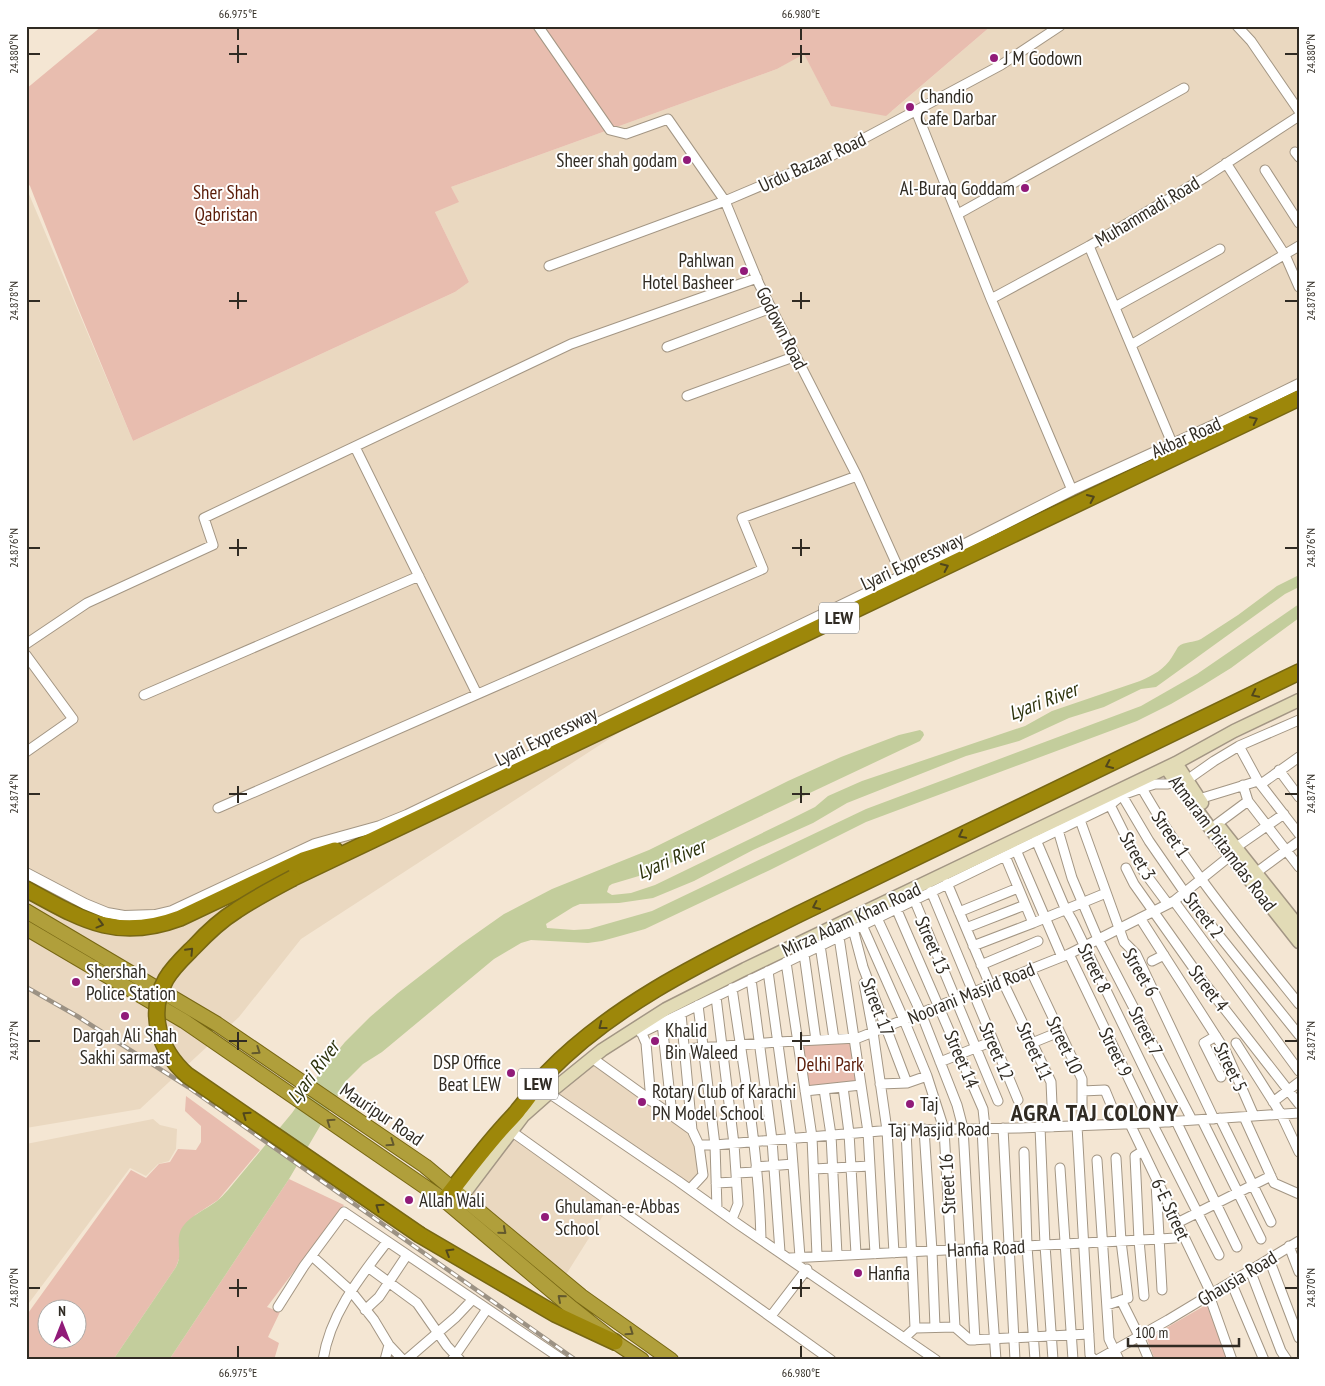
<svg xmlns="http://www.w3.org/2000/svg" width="1325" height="1386" viewBox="0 0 1325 1386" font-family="'PT Sans Narrow',sans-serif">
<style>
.built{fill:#ead8c0}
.green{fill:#e8bdaf;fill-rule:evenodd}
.water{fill:#c3cd9c}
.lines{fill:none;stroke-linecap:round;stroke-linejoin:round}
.minor-casing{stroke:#a39684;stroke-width:11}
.tertiary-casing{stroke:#a39684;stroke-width:12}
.secondary-casing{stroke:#a39684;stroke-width:15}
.trunk-casing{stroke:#776713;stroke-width:16}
.motorway-casing{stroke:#776713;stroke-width:18}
.minor{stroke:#fff;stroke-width:9}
.tertiary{stroke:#fff;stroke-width:10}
.secondary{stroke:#e2dbb6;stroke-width:12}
.trunk{stroke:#b09f3b;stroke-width:14}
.motorway{stroke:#9d870a;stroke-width:15}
.rail-casing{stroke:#9c9284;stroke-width:4.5}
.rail{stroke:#fff;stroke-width:2.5;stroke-dasharray:8;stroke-linecap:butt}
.motorway-bridge-casing{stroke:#776713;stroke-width:18;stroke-linecap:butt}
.motorway-bridge{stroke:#9d870a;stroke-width:15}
.oneway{stroke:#51471c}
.oneway2{stroke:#63592d}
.ticks{fill:none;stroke:#302b23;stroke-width:2}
.poi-dot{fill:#911b79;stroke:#fff;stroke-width:2}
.labels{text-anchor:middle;stroke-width:4;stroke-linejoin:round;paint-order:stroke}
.shield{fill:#fff;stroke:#6e6b65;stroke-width:1}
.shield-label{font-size:18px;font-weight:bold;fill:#302b23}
.poi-label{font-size:19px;fill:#302b23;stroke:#fff;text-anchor:start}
.street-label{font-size:19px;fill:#302b23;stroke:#fff}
.park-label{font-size:19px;fill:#591b07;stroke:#fff}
.water-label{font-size:20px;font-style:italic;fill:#2d330d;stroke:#fff}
.district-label{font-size:24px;font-weight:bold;letter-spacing:1px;fill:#302b23;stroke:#fff}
.neatline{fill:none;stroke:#302b23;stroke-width:2}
.ticks-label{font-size:12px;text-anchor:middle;fill:#302b23}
</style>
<rect width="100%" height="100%" fill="#f4e6d3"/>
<path class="built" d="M991,26H1299V378L1096,474L942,552L763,639L301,939L239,1017L140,1109L26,1128V187L133,441L455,292L469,282L435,212L451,187L777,69L804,53L831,106L892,111Z
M592,1058L692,1130L703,1175L690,1189L549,1093Z
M153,1119L160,1125L177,1129L176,1149L169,1161L158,1164L146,1176L130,1168L26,1307V1144Z
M510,1131L611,1203L562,1281L458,1188Z"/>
<path class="green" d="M102,26H991L886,116L831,106L804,54L777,69L451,187L459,202L435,212L469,282L455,292L133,441L76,303L30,186L26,182V89Z
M853,1038L860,1085L805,1091L798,1041Z
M186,1096L260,1150L218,1200L195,1215L176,1267L113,1360H26V1316L131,1170L146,1178L159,1164L170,1162L178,1149L196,1150L201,1142V1126L185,1111ZM48,1308H78V1338H48Z
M289,1179L344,1205L267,1307L280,1312L268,1337L279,1343L274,1360H169Z
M1211,1302L1232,1360H1155L1147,1339Z"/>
<path class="water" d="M1299,575V587L1285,594L1156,687L1141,689L1104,707L1069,718L1019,741L966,756L847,803L813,823L753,850L694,881L653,898L619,903L580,904L573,907L549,922L546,924L547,928L574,930L589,929L652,911L866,809L1141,706L1197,674L1299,604V618L1231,668L1202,686L1171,704L1137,721L866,822L770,870L645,929L602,941L588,943L531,940L521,943L494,959L382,1052L363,1064L347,1080L289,1179L169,1360H113L176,1267C183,1254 176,1245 180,1232C186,1217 204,1211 217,1201C221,1198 224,1194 228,1190L292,1113L322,1070L345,1042L370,1017L398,993L460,945L504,914L552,889L649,850L788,781L841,757L899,735L920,730L923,732L924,735L920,741L704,843L659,870L612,884L609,886L607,892L612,895L631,893L655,885L789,820L815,807L828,796L862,781L1025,726L1052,711L1140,681C1152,676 1165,669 1172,657C1174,654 1176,650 1178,647C1184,641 1194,643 1201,639L1238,615L1277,586Z"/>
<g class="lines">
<g class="minor-casing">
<path id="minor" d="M538,26L610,130L626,134L668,119L725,201L759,284L857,476L902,576
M1237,26L1251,41L1299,111
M916,111L991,299L1072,490
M1295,152L1299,157
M1226,163L1285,255L1299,287
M1265,170L1299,223
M958,214L1184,88
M1089,246L1172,443
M549,266L725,201L831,156L1001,65L1060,26
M991,299L1089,246L1204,178L1299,116
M1115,307L1220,249
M1131,345L1299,246
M667,347L771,308
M687,396L796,356
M355,447L477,694
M26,644L87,603L213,545L204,518L571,344L757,278
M26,655L73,719L26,752
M144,695L419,576
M1239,746L1258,781L1299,834
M1279,770L1299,797
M1139,783C1183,862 1242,933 1299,1004
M1261,784L1299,757
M1243,785L1248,801L1299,867
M1120,792L1149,841L1185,893L1299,1035
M1199,799L1258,781
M1110,805L1142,869L1168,904
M218,808L763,569L742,518L857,476
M1080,820L1124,942L1136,954L1214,1119
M1217,824L1248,801
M1058,830L1072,878L1098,939L1192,1120
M1036,840L1065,908L1072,920L1170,1122
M1235,848L1284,814
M1016,850L1062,957
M1126,868L1134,884L1202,980L1299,1104
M1253,875L1299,841
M947,883L990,985
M931,891L1018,1100
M914,899L998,1101
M1174,901L1299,1071
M896,908L983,1109L985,1128
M959,912L1018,888
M877,918L921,1013L957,1105L963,1128L975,1340
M1140,918L1226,1052L1254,1116
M1033,923L1106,893
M862,925L904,1020L927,1076L944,1129L955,1327
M966,928L1025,905
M853,929L863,967L907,1083
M839,937L868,1132L875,1254
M820,945L834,1039
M973,946L1033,923L1005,856
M804,954L816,1040
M1069,954L1150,1123
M1152,961L1164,955
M786,962L812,1137L817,1256
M981,965L1038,941
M1030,969L1082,1079V1126
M768,971L791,1139L800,1257
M751,979L772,1140L780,1252
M1002,980L1051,1082L1053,1127
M868,982L864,983L873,1032L887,1130L894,1253
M732,988C744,1072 759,1155 761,1239
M716,997L734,1144L738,1204L732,1219
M698,1005L715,1145L717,1209
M681,1014L692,1130
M662,1023L672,1115
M640,1029L646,1043L651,1101
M641,1033L1110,805L1122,795L1142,788L1155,784H1167L1187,780L1214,761L1239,746L1299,720
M1216,1036L1204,1043L1221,1077
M1032,1043L1059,1032
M1236,1043L1281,1114L1299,1152
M684,1049L778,1042L858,1038L1069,954L1174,901L1230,856
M592,1058L692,1130L699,1145L703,1175L690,1189
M940,1062L993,1041
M880,1084L907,1083L927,1076
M537,1085L678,1181L738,1224L936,1360
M843,1087L849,1133L856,1254
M824,1089L831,1135L837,1255
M805,1091L861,1085
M1082,1091L1105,1090L1119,1124
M1273,1102L1299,1082
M1244,1117L1274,1183L1299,1194
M1220,1118L1271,1222
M1202,1120L1261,1239
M1176,1121L1237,1247
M1152,1123L1219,1255
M1130,1124L1211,1293
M1077,1126L1090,1355L1094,1360
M1040,1127L1045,1245L1053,1360
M982,1128L988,1248L996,1360
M1003,1128L1015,1360
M924,1129L932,1251L935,1327
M511,1131L831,1360
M699,1145H715L892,1130L1019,1128L1150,1123L1299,1113
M1143,1151L1135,1156L1139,1240L1144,1296
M1024,1152L1027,1246L1035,1360
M1097,1160L1109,1339L1119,1360
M756,1167L793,1164
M1060,1168L1073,1360
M814,1169L870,1166
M736,1173L756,1172
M716,1183L736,1182
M1156,1183L1162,1290
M1177,1223L1271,1176
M1289,1246L1299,1272
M312,1256L350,1290L374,1320L389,1345L385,1360
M790,1258L1160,1239L1175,1238L1182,1234
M1269,1259L1299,1338
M368,1267L417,1303L447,1346L460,1360
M1250,1270L1281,1351L1287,1360
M1231,1282L1264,1360
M1209,1295L1232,1360
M1121,1300L1139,1336L1149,1360
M1107,1305L1128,1298L1121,1241L1116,1158
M278,1307L304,1266L344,1212L563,1360
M365,1310L379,1297L407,1255
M771,1316L807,1269
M915,1328L955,1327L970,1340L1089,1334
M904,1338L915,1328L906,1130
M389,1345L403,1360
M323,1360C330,1314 360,1277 387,1242
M406,1360L456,1317L473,1299
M452,1360L487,1309
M1097,1360L1168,1320L1299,1241"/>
</g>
<g class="tertiary-casing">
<path id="tertiary" d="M26,873L85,904L107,913L124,916L155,915L172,911L315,844L380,826L407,815L902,576L1072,490L1225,420L1299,384"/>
</g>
<g class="secondary-casing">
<path id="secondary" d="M1176,763L1202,803
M1166,768L1227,851L1299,942
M1221,829L1299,927
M457,1203L523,1116L549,1093L602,1050L666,1009L745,969L1176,763L1234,731L1299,700"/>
</g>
<g class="trunk-casing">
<path id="trunk" d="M26,911L217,1024L425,1166L581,1296L671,1360
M26,928L184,1021L444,1200L572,1308L615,1342L642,1360"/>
</g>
<g class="motorway-casing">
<path id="motorway" d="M293,878L1299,398
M26,889C81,919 116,942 180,918L303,860L335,850
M444,1200C464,1175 483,1149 504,1126C509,1120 515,1115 519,1109C529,1098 536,1084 547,1073C617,1001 711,958 799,914L1299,672
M420,1235L555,1314L615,1342"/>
</g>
<use href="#minor" class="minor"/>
<use href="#tertiary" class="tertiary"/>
<use href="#secondary" class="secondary"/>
<use href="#trunk" class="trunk"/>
<use href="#motorway" class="motorway"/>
<g class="rail-casing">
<path id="rail" d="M26,987L77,1016L188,1087L576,1360"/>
</g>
<use href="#rail" class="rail"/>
<g class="motorway-bridge-casing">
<path id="motorway-bridge" d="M293,878C274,888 255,898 237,910C221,920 207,933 194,947C184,957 173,967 166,979C147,1013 159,1050 187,1075L420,1235"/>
</g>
<use href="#motorway-bridge" class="motorway-bridge"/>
</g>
<defs><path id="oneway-chevron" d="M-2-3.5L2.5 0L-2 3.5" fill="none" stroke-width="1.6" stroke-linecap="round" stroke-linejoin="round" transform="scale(1.25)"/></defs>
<g class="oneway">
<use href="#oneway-chevron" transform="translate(1254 420) rotate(-26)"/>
<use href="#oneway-chevron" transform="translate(1091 498) rotate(-25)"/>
<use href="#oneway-chevron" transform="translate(945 567) rotate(-25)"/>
<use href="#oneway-chevron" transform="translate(1255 694) rotate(154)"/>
<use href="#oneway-chevron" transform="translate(1109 765) rotate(155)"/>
<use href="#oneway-chevron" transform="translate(962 835) rotate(153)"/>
<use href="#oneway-chevron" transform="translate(816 906) rotate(155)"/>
<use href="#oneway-chevron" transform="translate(100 924) rotate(15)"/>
<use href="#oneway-chevron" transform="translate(190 951) rotate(-46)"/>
<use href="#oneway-chevron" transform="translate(602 1026) rotate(142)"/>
<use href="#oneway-chevron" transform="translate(246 1115) rotate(-145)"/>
<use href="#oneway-chevron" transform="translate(379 1207) rotate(-145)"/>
<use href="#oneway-chevron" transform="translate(449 1252) rotate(-149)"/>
</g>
<g class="oneway2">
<use href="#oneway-chevron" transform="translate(257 1051) rotate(34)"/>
<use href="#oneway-chevron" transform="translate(330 1122) rotate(-145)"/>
<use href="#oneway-chevron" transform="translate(391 1143) rotate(34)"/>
<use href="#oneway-chevron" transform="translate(503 1231) rotate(40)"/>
<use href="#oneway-chevron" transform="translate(561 1298) rotate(-139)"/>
<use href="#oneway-chevron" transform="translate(630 1332) rotate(35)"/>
</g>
<path class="ticks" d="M238,28V40M801,28V40M238,45V63M801,45V63M28,54H40M229,54H247M792,54H810M1285,54H1298M238,292V309M801,292V309M28,301H40M229,301H247M792,301H810M1285,301H1298M238,539V556M801,539V556M28,548H40M229,548H247M792,548H810M1285,548H1298M238,786V803M801,786V803M28,794H40M229,794H247M792,794H810M1285,794H1298M238,1032V1050M801,1032V1050M28,1041H40M229,1041H247M792,1041H810M1285,1041H1298M238,1279V1297M801,1279V1297M28,1288H40M229,1288H247M792,1288H810M1285,1288H1298M238,1346V1358M801,1346V1358"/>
<g class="poi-dot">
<circle cx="994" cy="58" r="5"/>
<circle cx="910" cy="107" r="5"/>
<circle cx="687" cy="160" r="5"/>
<circle cx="1025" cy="188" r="5"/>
<circle cx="744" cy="271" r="5"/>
<circle cx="76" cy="982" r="5"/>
<circle cx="125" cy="1016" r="5"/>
<circle cx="655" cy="1041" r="5"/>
<circle cx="511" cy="1073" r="5"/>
<circle cx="642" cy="1102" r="5"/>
<circle cx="910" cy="1104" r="5"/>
<circle cx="409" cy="1200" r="5"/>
<circle cx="545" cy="1217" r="5"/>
<circle cx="858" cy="1273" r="5"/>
</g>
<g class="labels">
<g class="shield">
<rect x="819" y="602.5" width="40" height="31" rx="4"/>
<rect x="518" y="1068.5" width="40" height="31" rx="4"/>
</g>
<g class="shield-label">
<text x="839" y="624">LEW</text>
<text x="538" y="1090">LEW</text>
</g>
<g class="poi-label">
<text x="1004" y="65">J M Godown</text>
<text x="920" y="103">Chandio<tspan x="920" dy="22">Cafe Darbar</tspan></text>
<text x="677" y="167" text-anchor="end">Sheer shah godam</text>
<text x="1015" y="195" text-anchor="end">Al-Buraq Goddam</text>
<text x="734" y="267" text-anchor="end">Pahlwan<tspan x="734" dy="22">Hotel Basheer</tspan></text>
<text x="86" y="978">Shershah<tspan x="86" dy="22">Police Station</tspan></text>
<text x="665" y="1037">Khalid<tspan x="665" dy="22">Bin Waleed</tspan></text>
<text x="125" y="1042" text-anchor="middle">Dargah Ali Shah<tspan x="125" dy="22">Sakhi sarmast</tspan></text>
<text x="501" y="1069" text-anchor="end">DSP Office<tspan x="501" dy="22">Beat LEW</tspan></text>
<text x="652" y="1098">Rotary Club of Karachi<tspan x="652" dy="22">PN Model School</tspan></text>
<text x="920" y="1111">Taj</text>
<text x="419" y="1207">Allah Wali</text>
<text x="555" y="1213">Ghulaman-e-Abbas<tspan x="555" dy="22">School</tspan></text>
<text x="868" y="1280">Hanfia</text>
</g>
<g class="street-label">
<text transform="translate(812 162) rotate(-25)" y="7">Urdu Bazaar Road</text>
<text transform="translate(1147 211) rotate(-31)" y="7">Muhammadi Road</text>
<text transform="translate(782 328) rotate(63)" y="7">Godown Road</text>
<text transform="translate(1186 437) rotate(-24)" y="7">Akbar Road</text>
<text transform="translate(912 561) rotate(-25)" y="7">Lyari Expressway</text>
<text transform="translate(546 736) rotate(-26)" y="7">Lyari Expressway</text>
<text transform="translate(1171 834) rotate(56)" y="7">Street 1</text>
<text transform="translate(1223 843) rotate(53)" y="7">Atmaram Pritamdas Road</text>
<text transform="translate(1138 856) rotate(60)" y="7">Street 3</text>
<text transform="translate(1204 915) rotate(52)" y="7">Street 2</text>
<text transform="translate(851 919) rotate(-25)" y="7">Mirza Adam Khan Road</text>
<text transform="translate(933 945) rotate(67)" y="7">Street 13</text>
<text transform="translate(1095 968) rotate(64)" y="7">Street 8</text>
<text transform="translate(1141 972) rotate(60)" y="7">Street 6</text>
<text transform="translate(1209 988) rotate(53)" y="7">Street 4</text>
<text transform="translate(971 993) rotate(-22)" y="7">Noorani Masjid Road</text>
<text transform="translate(878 1007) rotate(69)" y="7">Street 17</text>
<text transform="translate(1146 1031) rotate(63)" y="7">Street 7</text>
<text transform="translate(1065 1045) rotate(65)" y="7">Street 10</text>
<text transform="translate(997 1051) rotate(67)" y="7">Street 12</text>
<text transform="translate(1035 1051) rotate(66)" y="7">Street 11</text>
<text transform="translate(1116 1052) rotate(64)" y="7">Street 9</text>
<text transform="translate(962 1059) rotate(67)" y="7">Street 14</text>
<text transform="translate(1231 1067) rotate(64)" y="7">Street 5</text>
<text transform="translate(382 1114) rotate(34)" y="7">Mauripur Road</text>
<text transform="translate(939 1129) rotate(-1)" y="7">Taj Masjid Road</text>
<text transform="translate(947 1184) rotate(-93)" y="7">Street 16</text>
<text transform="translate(1171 1209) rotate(65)" y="7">6-E Street</text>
<text transform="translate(986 1248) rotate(-3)" y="7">Hanfia Road</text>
<text transform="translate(1237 1278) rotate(-31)" y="7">Ghausia Road</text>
</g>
<g class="park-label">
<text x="226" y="199">Sher Shah<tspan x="226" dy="22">Qabristan</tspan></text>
<text x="830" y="1071">Delhi Park</text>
</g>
<g class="water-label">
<text transform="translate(1043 701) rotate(-21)" y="7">Lyari River</text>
<text transform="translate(671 859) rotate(-23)" y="7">Lyari River</text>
<text transform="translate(313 1072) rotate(-53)" y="7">Lyari River</text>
</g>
<g class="district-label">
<text x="1095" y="1121">AGRA TAJ COLONY</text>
</g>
</g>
<rect width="1325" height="1386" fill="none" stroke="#ffffff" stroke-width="55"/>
<g transform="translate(62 1324)"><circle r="24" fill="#ffffff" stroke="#acaaa7"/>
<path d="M0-4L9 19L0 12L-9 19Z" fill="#911b79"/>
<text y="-8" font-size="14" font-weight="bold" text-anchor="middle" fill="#302b23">N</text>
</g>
<path d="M1128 1338v8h111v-8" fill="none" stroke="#302b23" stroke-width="2.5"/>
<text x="1135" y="1338" font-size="15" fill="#302b23" stroke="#ffffff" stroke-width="4" paint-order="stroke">100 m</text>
<rect x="28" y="28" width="1270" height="1330" class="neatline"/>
<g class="ticks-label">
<text x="238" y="18">66.975°E</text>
<text x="801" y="18">66.980°E</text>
<text transform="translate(14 54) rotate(-90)" y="4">24.880°N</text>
<text transform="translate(1311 54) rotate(-90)" y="4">24.880°N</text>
<text transform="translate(14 301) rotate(-90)" y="4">24.878°N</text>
<text transform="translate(1311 301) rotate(-90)" y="4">24.878°N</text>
<text transform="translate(14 548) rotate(-90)" y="4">24.876°N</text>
<text transform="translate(1311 548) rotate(-90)" y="4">24.876°N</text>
<text transform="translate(14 794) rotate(-90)" y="4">24.874°N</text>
<text transform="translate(1311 794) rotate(-90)" y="4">24.874°N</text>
<text transform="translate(14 1041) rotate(-90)" y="4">24.872°N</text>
<text transform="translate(1311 1041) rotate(-90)" y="4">24.872°N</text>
<text transform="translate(14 1288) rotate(-90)" y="4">24.870°N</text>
<text transform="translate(1311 1288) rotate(-90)" y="4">24.870°N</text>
<text x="238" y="1377">66.975°E</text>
<text x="801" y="1377">66.980°E</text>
</g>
</svg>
